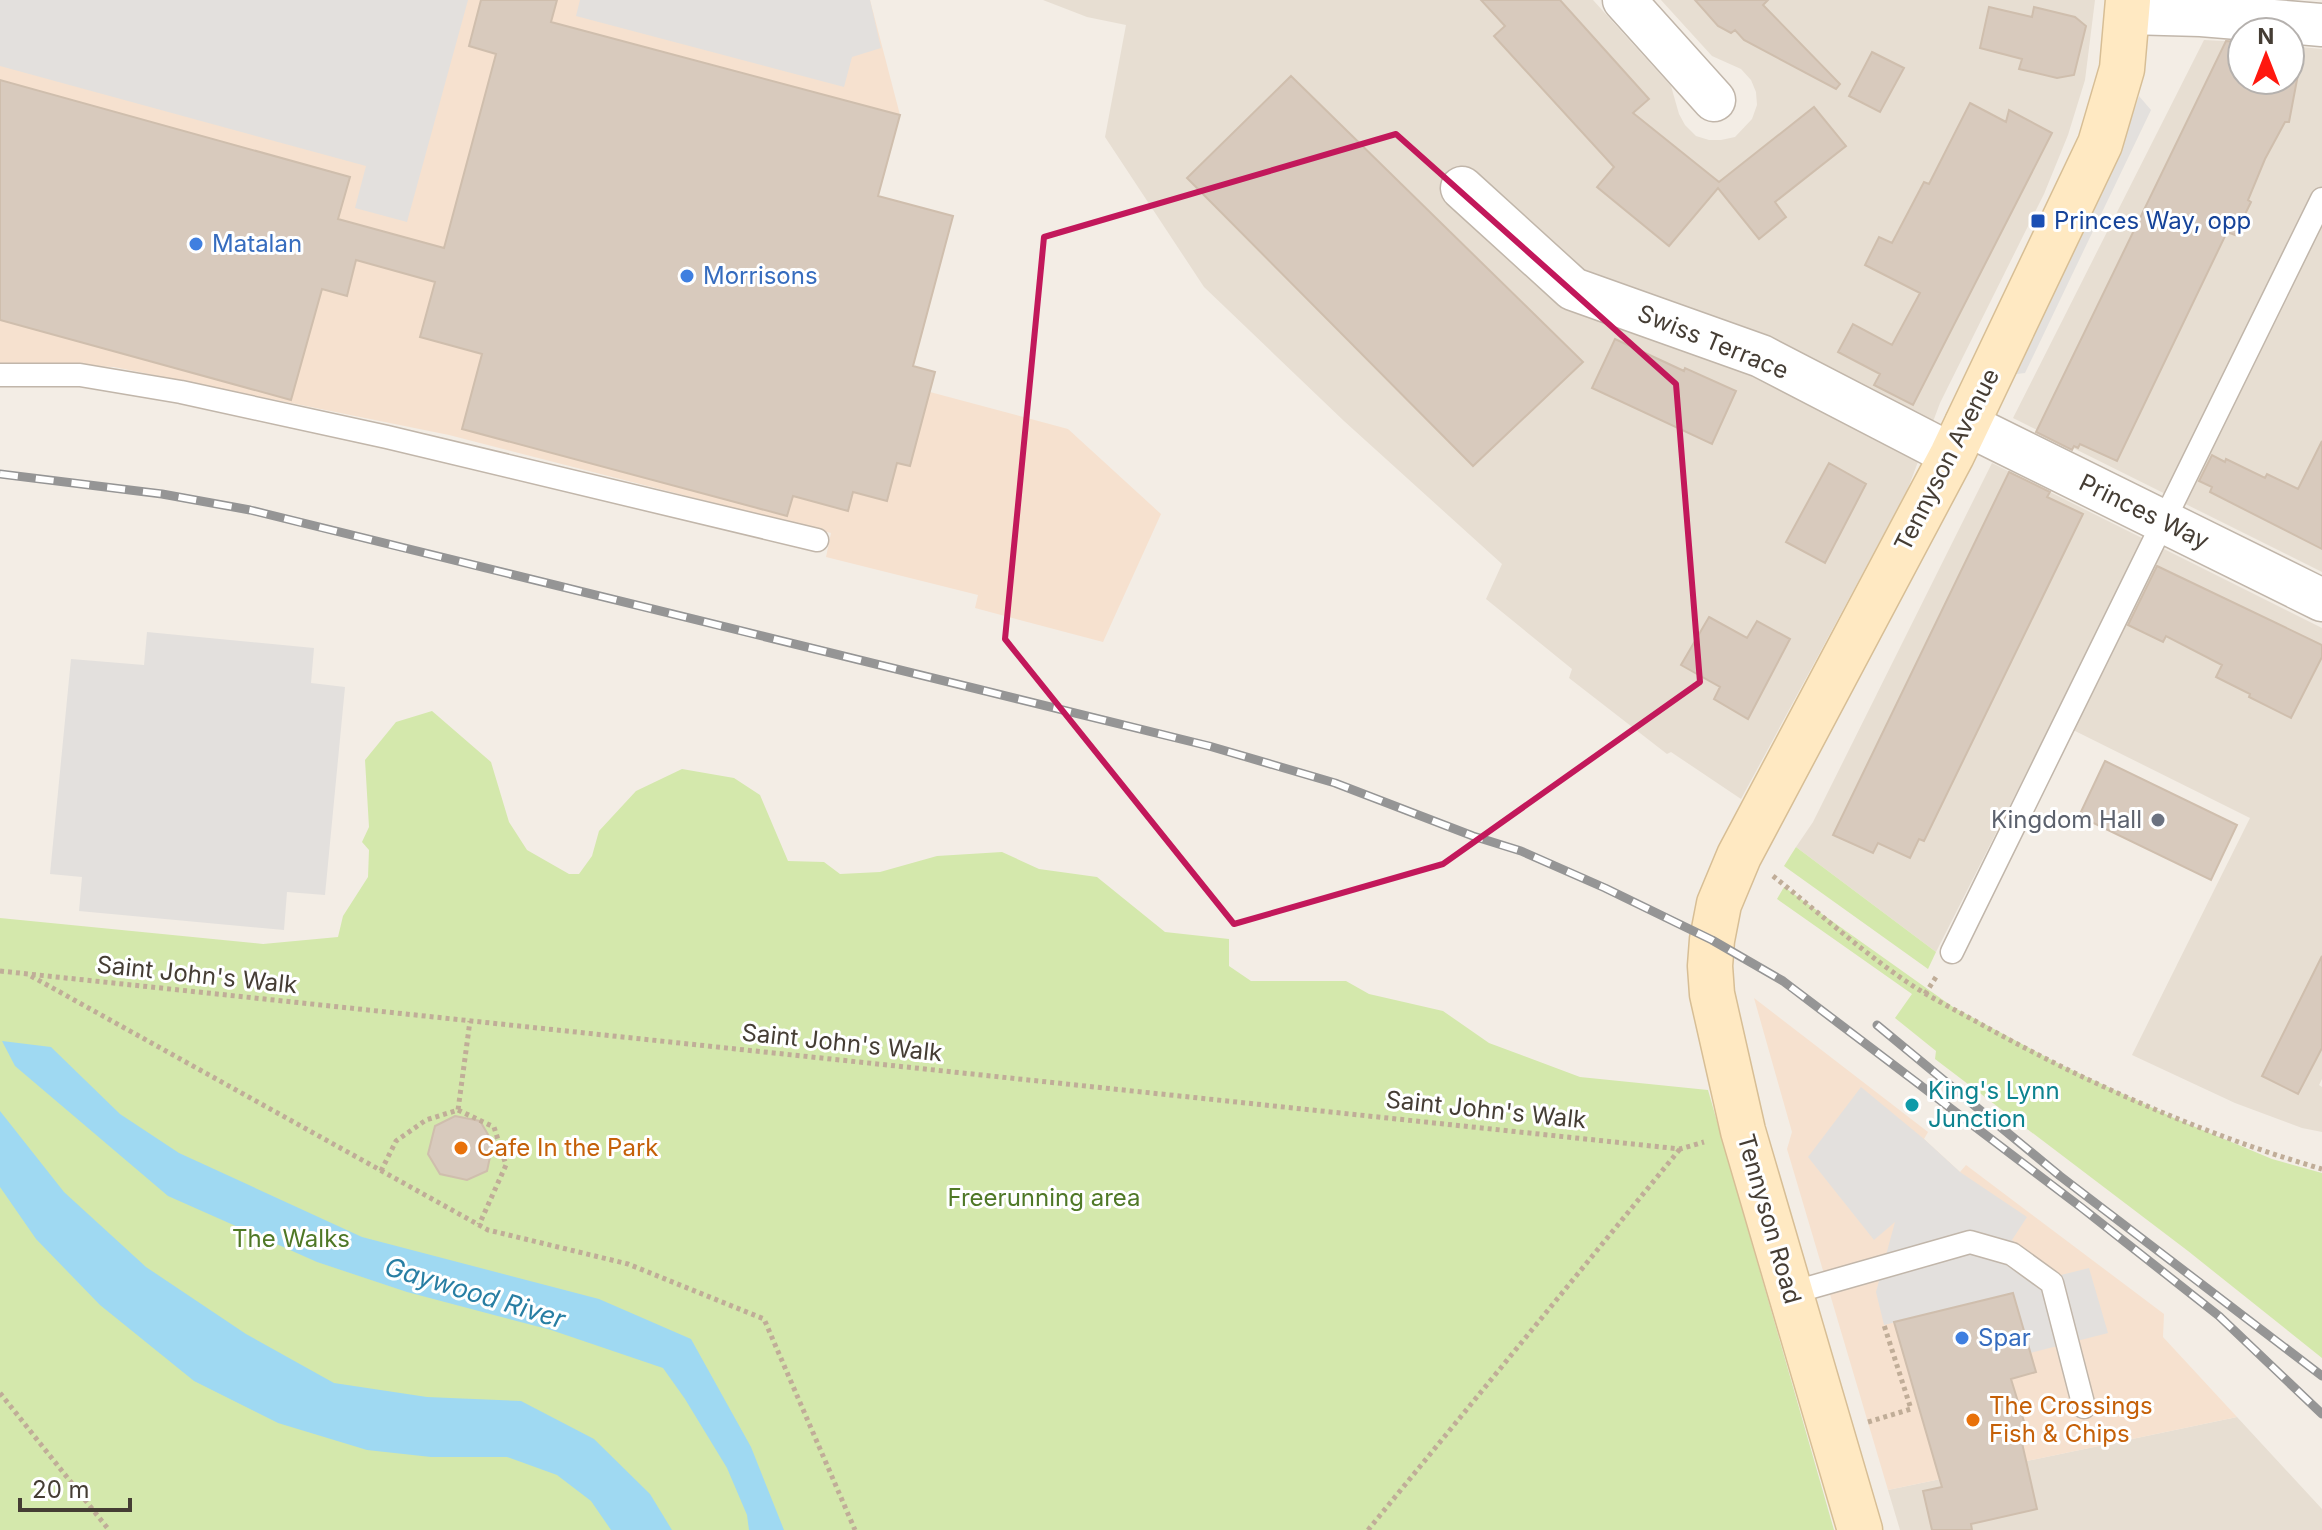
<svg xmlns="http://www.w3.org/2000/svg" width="2322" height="1530" viewBox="0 0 2322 1530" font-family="Inter,sans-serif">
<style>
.residential{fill:#e7ded2}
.commercial{fill:#f6e1cf}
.green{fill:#d4e8ac}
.parking{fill:#e3e0dd}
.water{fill:#9fd9f2}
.building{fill:#d8cabd;stroke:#cfbead;stroke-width:2}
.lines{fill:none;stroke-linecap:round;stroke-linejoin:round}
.lane-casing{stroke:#c1b6aa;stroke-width:25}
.street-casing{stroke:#c1b6aa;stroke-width:45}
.secondary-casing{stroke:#d7be95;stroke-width:47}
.path{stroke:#c0ad98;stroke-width:5;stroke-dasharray:4 4;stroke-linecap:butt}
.lane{stroke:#fff;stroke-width:22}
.street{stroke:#fff;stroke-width:42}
.secondary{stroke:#ffe9c2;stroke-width:44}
.rail-casing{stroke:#959595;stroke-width:9}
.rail{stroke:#fff;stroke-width:6;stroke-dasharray:18;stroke-linecap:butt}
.marked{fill:none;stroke:#c2185b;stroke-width:6;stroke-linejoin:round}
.transit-dot{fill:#1a4fb4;stroke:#fff;stroke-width:3}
.shop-dot{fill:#3f7fe0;stroke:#fff;stroke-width:3}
.worship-dot{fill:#6b7280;stroke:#fff;stroke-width:3}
.culture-dot{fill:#0f9aa8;stroke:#fff;stroke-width:3}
.food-dot{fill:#e8710a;stroke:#fff;stroke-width:3}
.labels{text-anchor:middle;stroke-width:6;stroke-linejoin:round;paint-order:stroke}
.transit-label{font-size:24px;fill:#164399;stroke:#fff;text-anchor:start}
.shop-label{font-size:24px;fill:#366cbe;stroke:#fff;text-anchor:start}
.street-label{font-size:24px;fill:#453d34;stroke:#fff}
.worship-label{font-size:24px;fill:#5b616d;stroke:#fff;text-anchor:end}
.culture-label{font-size:24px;fill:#0d838f;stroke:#fff;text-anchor:start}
.food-label{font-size:24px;fill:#c56008;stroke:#fff;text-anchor:start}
.park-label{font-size:24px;fill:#4f7826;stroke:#fff}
.water-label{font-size:26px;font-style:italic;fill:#287ea3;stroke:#fff}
</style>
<rect width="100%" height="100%" fill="#f3ede5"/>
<path class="residential" d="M1043,0H1593L1671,86L1679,114L1685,125L1696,136L1709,140H1721L1735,137L1752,119L1757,105L1756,92L1751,80L1741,69L1712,56L1661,0H2095L2085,80L2068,135L2044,194L1940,403L1907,491L1741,799L1671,752L1667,754L1569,678L1572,669L1486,599L1502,564L1344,421L1204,287L1105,137L1126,25L1087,17Z
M2204,40L2242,42V80H2290V46L2322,49V572L2013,418Z
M1992,463L2322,628V1079L2319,1085L2322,1087V1132L2302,1128L2235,1103L2132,1055L2250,818L2053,720L1936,952L1796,847L1813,822Z
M2237,1417L2322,1509V1530H1900L1888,1490Z"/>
<path class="commercial" d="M0,0H870L900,115L878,196L953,216L913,366L935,372L930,392L1068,429L1161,514L1103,642L975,608L978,595L826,557L831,533L449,435L114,367L0,363Z
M1754,998L1928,1132L1924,1139L1960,1172L1966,1165L2164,1314L2163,1337L2237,1417L1888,1490L1787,1149L1792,1132Z"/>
<path class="green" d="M432,711L491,762L509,822L527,850L569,874H579L592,856L599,831L636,791L682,769L734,778L760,795L788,861L824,862L840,874L880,872L937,856L1002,852L1039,869L1097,877L1165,932L1229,939V966L1251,981H1346L1369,994L1443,1011L1489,1043L1580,1077L1708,1090L1834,1530H0V918L263,944L338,937L343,916L368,877L369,850L362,842L369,827L365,760L396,722Z
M1796,847L1936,952L1928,969L1784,866Z
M1784,887L1953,1007L2059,1064L2174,1118L2272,1159L2322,1173V1358L2188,1251L1935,1059L1936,1051L1895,1018L1912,994L1777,899Z"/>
<path class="parking" d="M0,0H468L407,222L355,208L366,166L0,66Z
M580,0H870L881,48L852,57L844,87L576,16Z
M2139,96L2151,110L2025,373L2009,375L2128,126Z
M147,632L314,648L311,683L345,687L325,895L287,892L284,930L79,911L82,877L50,874L71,659L144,665Z
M1861,1087L1924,1139L1960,1172L2027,1217L2012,1240L2053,1277L2089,1268L2108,1333L2030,1353L2012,1293L1884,1325L1876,1292L1895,1222L1874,1240L1808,1157Z"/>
<path class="water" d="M2,1041L51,1047L120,1114L179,1153L362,1237L599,1299L691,1339L751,1447L784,1530H749L747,1515L727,1468L685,1399L663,1368L551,1330L407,1292L317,1262L168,1196L15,1066Z
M0,1111L64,1192L146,1267L246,1334L334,1383L427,1397L521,1401L594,1439L650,1494L672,1530H611L591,1501L557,1475L507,1457H431L367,1450L278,1423L194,1381L100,1305L36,1239L0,1187Z"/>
<path class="building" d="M481,0H557L551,22L900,115L878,196L953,216L913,366L935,372L910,466L897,463L887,501L853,492L848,511L793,496L787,516L462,429L482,354L420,337L435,282L356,260L347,296L322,289L291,400L0,320V80L350,177L338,219L444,248L496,54L469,46Z
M1481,0H1560L1649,99L1633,113L1719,182L1814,107L1846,146L1775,202L1786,217L1759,239L1718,188L1669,246L1597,187L1614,167L1494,36L1505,26Z
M1695,0H1768L1763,5L1840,84L1836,89L1744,40L1735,30L1731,33L1718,26Z
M1989,7L2032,17L2034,7L2075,17L2086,26L2074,75L2057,78L2019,69L2022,59L1980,48Z
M2226,41L2242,42V80H2290V46L2303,48L2289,122H2285L2265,159L2248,200L2251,202L2235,235L2227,232L2117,461L2080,444L2078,448L2074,446L2072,450L2036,432Z
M1872,52L1904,68L1880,112L1849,96Z
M1291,76L1583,362L1473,466L1187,178Z
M1970,103L2006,122L2009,110L2052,133L1913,405L1874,385L1880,374L1838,352L1853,324L1892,345L1920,293L1865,265L1879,237L1892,243L1924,182L1929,184Z
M1615,339L1684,371L1685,368L1736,391L1712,444L1592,388Z
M2322,441V549L2210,492L2212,487L2199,481L2212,455L2225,462L2226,459L2265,478L2267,474L2298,489Z
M1829,463L1866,484L1825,563L1786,542Z
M2009,472L2050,492L2047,497L2083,514L1924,841L1919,839L1910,858L1878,843L1873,853L1833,835Z
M2157,566L2322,645V657L2291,718L2249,697L2250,694L2216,677L2222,665L2166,636L2163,642L2128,625Z
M1709,617L1747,638L1757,621L1790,639L1748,719L1714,699L1720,687L1681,665Z
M2105,761L2237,825L2211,880L2079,816Z
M2322,956V1048L2298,1094L2262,1076Z
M455,1116L480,1121L493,1143L487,1171L467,1180L440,1174L428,1154L435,1126Z
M2013,1293L2036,1372L2011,1379L2030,1441L2022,1443L2037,1509L1971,1524L1972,1530H1932L1923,1491L1942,1487L1894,1322Z"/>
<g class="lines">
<g class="lane-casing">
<path id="lane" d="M0,375H80L181,392L387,437L817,540
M1952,952L2322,199
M1791,1293L1970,1242L2012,1254L2052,1283L2084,1407"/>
</g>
<g class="street-casing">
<path id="street" d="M1624,0L1714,100
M2128,13L2201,15L2322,25
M1462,188L1573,289L1761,356L1952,455
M1966,424L2322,600"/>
</g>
<g class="secondary-casing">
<path id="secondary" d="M1860,1530L1743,1131L1712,994L1710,966L1712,940L1719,904L1739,856L1952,455L2100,144L2122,69L2128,0"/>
</g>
<path class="path" d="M1773,876C1817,911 1860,950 1907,982C1932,999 1960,1012 1986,1027C2093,1086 2205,1135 2322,1169
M0,971L1680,1149L1704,1142
M31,976L488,1230L628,1264L764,1319L855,1530
M1925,994L1938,974
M458,1110L494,1127L506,1165L479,1225
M381,1171L396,1141L426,1120L458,1110L470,1021
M0,1393L109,1530
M1868,1422L1911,1409L1884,1325
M1368,1530L1680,1149"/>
<use href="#lane" class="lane"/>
<use href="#street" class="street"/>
<use href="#secondary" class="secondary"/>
<g class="rail-casing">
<path id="rail" d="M0,474L162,494L250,510L1209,746L1335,783L1473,836L1521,851L1605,888L1712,940L1783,981L2082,1208L2219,1316L2322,1414
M1877,1025L2060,1176L2322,1376"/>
</g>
<use href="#rail" class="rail"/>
</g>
<path class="marked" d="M1396,134L1676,384L1700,682L1443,864L1234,924L1005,639L1044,237Z"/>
<rect class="transit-dot" x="2030" y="213" width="16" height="16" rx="4"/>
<g class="shop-dot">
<circle cx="196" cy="244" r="8"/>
<circle cx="687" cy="276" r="8"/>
<circle cx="1962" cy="1338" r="8"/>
</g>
<circle class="worship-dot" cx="2158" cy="820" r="8"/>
<circle class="culture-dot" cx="1912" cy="1105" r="8"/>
<g class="food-dot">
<circle cx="461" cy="1148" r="8"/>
<circle cx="1973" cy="1420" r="8"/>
</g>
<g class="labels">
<g class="transit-label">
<text x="2054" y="229">Princes Way, opp</text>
</g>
<g class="shop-label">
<text x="212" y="252">Matalan</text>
<text x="703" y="284">Morrisons</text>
<text x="1978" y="1346">Spar</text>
</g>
<g class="street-label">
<text transform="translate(1713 342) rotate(22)" y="8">Swiss Terrace</text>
<text transform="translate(1947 460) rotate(-63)" y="8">Tennyson Avenue</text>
<text transform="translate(2144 512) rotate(26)" y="8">Princes Way</text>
<text transform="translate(197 975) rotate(6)" y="8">Saint John's Walk</text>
<text transform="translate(842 1043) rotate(6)" y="8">Saint John's Walk</text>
<text transform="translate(1486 1110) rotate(6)" y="8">Saint John's Walk</text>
<text transform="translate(1769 1219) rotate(74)" y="8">Tennyson Road</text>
</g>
<g class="worship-label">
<text x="2142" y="828">Kingdom Hall</text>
</g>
<g class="culture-label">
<text x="1928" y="1099">King's Lynn<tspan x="1928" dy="28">Junction</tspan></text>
</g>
<g class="food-label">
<text x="477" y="1156">Cafe In the Park</text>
<text x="1989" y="1414">The Crossings<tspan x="1989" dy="28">Fish &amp; Chips</tspan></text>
</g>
<g class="park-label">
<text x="1044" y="1206">Freerunning area</text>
<text x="291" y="1247">The Walks</text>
</g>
<g class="water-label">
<text transform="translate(475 1293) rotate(17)" y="9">Gaywood River</text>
</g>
</g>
<g transform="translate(2266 56)"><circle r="38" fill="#ffffff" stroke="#b5b1ae" stroke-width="2"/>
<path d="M0-6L14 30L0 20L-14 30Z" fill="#ff180f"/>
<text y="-12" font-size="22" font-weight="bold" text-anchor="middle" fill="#453d34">N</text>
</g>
<path d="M20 1498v12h110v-12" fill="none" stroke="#453d34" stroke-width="4"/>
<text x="32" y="1498" font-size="24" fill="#453d34" stroke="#ffffff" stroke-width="6" paint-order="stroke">20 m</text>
</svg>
